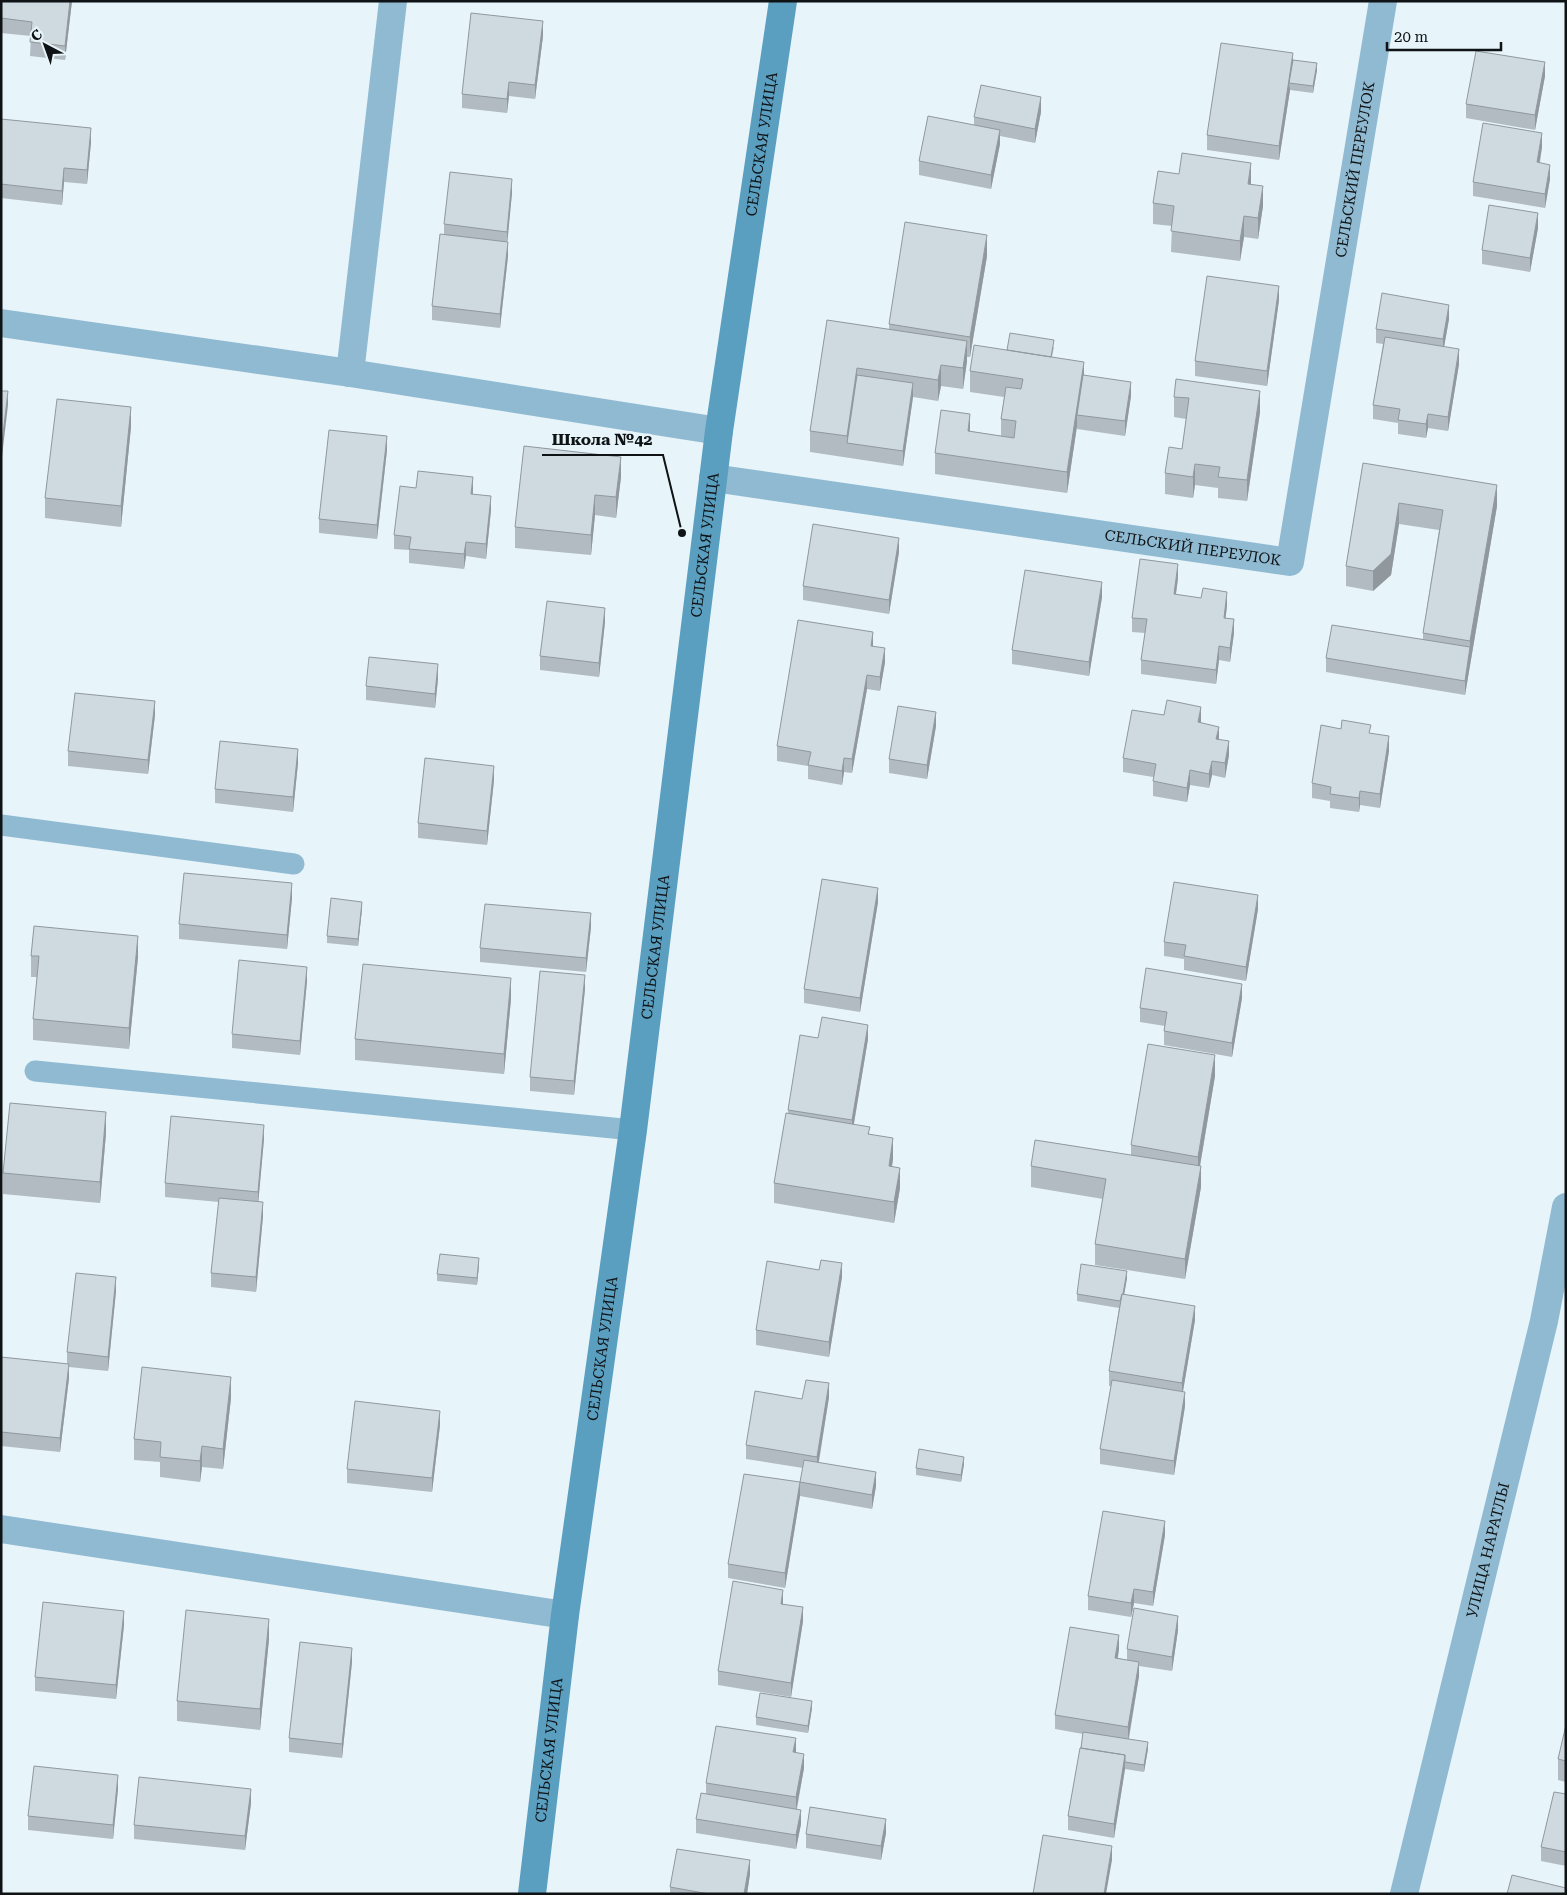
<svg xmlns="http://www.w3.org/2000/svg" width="1567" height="1895" viewBox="0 0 1567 1895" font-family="'Roboto Serif',serif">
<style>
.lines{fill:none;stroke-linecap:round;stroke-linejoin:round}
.service{stroke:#8fbad1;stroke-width:21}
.minor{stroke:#8fbad1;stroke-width:28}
.secondary{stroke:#5a9ec0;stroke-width:28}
.wall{fill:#b1bbc1}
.shaded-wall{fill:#90989d}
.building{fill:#ced9e0;stroke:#90989d}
.labels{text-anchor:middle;stroke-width:5;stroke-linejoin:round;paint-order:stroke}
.street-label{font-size:15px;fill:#0f1315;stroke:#e7f4fa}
.leader{fill:none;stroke:#0f1315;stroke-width:2}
.callout-dot{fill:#0f1315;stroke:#e7f4fa;stroke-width:2}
.callout-label{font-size:16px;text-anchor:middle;font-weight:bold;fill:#0f1315;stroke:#e7f4fa;stroke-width:5;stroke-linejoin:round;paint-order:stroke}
</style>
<rect width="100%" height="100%" fill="#e7f4fa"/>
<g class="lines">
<path class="service" d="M1,825L294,864
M35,1071L633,1130"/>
<g class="minor">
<path d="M1,323L350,373L719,431"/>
<path d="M350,373L393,1"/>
<path id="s1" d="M713,478L1290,562L1383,1"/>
<path d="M1,1529L565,1615"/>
<path id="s2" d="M1404,1894L1544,1321L1566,1207"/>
</g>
<path class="secondary" id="s3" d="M532,1894L565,1615L633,1130L719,431L783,1"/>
</g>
<path class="wall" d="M1,1H72L65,60L30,56L31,36L1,33Z
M543,36L535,99L509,96L507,113L462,108V94Z
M1293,60L1317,70L1313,93L1290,90L1279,160L1207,150V135Z
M1545,76L1535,130L1466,118V104Z
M1041,112L1035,143L1000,136V144L991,189L919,175V161L974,125V117Z
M1,119L91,142L87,184L64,182L62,205L1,198Z
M1542,147L1540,163L1550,179L1545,208L1473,196V182Z
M1251,184L1263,206L1258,239L1244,237L1240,261L1171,252L1172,226L1153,224V203Z
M512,193L507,241L508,256L500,328L432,320V306L444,234V224Z
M1538,228L1530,272L1482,264V250Z
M987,256L970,357H967L963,389L941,386L938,401L913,397L903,466L810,452V431L827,320L889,330V324Z
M1279,300L1267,386L1195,376V361Z
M1449,319L1444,347L1459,364L1448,431L1428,428L1426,438L1398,434V423L1373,419V405L1383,344L1376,343V329Z
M1054,347L1052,357L1084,375L1131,396L1125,436L1077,429V426L1067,493L935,474V453L970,431L1001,436V419L1004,397L970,392V371L1007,350Z
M1176,379L1260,412L1247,501L1218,498V488L1195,485L1193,498L1165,494V473L1182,449L1186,419L1174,417V397Z
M131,427L121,527L45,518V498Z
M387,450L377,539L319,533V519Z
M1363,463L1497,506L1465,695L1326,672V658L1423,640V633L1439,530L1399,524L1391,575L1373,591L1346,586V566Z
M621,477L616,518L595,515L591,555L515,548V527Z
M416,488L473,491V494L491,510L486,559L466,556L464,569L409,563V550L394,549V535Z
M899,552L889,614L803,600V586Z
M1178,578L1176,594L1227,606L1225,618L1234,633L1230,662L1219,660L1216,684L1141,674V660L1145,633L1132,632V618Z
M1102,597L1089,676L1012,664V650Z
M605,622L599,677L540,670V656Z
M873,646L885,662L880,691L867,689L852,773L844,772L842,785L808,779V766L777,761V746Z
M438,679L435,708L366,700V686Z
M155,715L148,774L68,766V751Z
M1164,715L1201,721V723L1219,739L1229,755L1225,778L1212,775L1209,788L1190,785L1187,802L1153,796V777L1123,772V758Z
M936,726L927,779L889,773V759Z
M1371,734L1389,751L1380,808L1360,805L1359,812L1330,808V801L1312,798V783Z
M298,763L293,812L215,803V789Z
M494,780L487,845L418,838V823Z
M292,898L287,949L179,939V924Z
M878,902L860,1012L804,1003V989Z
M362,909L358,946L327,943V936Z
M1258,909L1246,981L1184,970V959L1164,956V942Z
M591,927L586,972L480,962V948Z
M31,956L138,957L129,1049L33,1040V1019L37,977H31Z
M307,981L300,1055L232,1048V1034Z
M585,989L574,1095L530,1091V1077Z
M1242,998L1232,1057L1164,1045V1031L1165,1026L1140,1022V1008Z
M511,999L504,1074L355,1060V1039Z
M818,1038L868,1039L854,1124L870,1134L893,1159L892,1166L900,1188L894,1223L774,1203V1183L788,1113V1110Z
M1215,1076L1200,1166L1201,1187L1185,1279L1095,1265V1244L1103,1199L1031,1187V1166L1131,1155V1145Z
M106,1133L100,1203L3,1194V1173Z
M264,1139L258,1201L263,1216L256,1292L211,1287V1273L219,1202L165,1197V1183Z
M479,1265L477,1285L437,1281V1274Z
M819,1270L842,1277L829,1357L756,1345V1330Z
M1127,1278L1124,1294L1195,1320L1183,1391L1185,1406L1174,1475L1100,1464V1449L1111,1386H1109V1371L1119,1308L1077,1301V1294Z
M116,1291L108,1371L69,1367V1378L60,1452L1,1446V1357L67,1364V1352Z
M829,1397L819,1462L876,1486L872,1509L800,1496L785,1588L728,1578V1564L800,1482L803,1468L746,1459V1445L802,1399Z
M231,1398L223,1469L202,1467L200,1482L160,1477V1462L134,1460V1439Z
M440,1425L432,1492L347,1483V1469Z
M964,1464L961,1482L916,1475V1468Z
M1165,1535L1153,1606L1134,1603L1131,1617L1088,1610V1596Z
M783,1604L803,1621L791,1697L718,1685V1671Z
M124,1625L116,1699L35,1691V1677Z
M1178,1630L1172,1671L1139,1666V1676L1129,1739L1148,1749L1144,1772L1125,1769L1114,1838L1068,1830V1816L1083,1734L1055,1729V1715L1119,1649L1118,1658L1127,1660V1649Z
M269,1639L260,1730L177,1721V1701Z
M352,1662L342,1758L289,1752V1738Z
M812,1708L808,1733L756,1725V1717Z
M1566,1725V1782L1558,1780V1759Z
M796,1753L804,1768L797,1809L801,1824L796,1849L696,1833V1819L706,1794V1783Z
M118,1789L113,1839L28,1830V1816Z
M1566,1794V1866L1541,1861V1847Z
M251,1803L245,1850L134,1839V1825Z
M886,1833L881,1860L806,1848V1834Z
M750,1874L747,1894H670V1887Z"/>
<path class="shaded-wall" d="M70,1H72L65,60V46Z
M543,21V36L535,99V85Z
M1293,53V67L1289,83L1290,90L1279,160V146Z
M1545,62V76L1535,130V115Z
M1317,63V70L1313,93V86Z
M509,82V96L507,113V99Z
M1041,97V112L1035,143V129Z
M91,128V142L87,184V170Z
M1000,130V144L991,189V175Z
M1542,133V147L1537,176V162Z
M1251,163V183L1248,204V184Z
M1550,165V179L1545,208V194Z
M64,168V182L62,205V191Z
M512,179V193L507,246V232Z
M1263,186V206L1258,239V218Z
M1538,213V228L1530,272V258Z
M1244,216V237L1240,261V241Z
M987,235V256L970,357V337Z
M508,242V256L500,328V314Z
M1279,286V300L1267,386V371Z
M1449,305V319L1443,353V339Z
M967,341V362L963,389V368Z
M1459,349V364L1448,431V417Z
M1084,362V383L1077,415V426L1067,493V472Z
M941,365V386L938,401V380Z
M857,368V389L847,443V436Z
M1131,382V396L1125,436V421Z
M913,383V397L903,466V451Z
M8,391V405L1,465V451Z
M1260,391V412L1247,501V480Z
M131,407V427L121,527V506Z
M970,414V434L968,431Z
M1428,414V428L1426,438V424Z
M387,436V450L377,539V525Z
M621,457V477L616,518V497Z
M1195,464V485L1193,498V477Z
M473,477V491L471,508V494Z
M1497,485V506L1465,695V681L1470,647V641Z
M595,495V515L591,555V535Z
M491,496V510L486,559V544Z
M1399,503V524L1391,575L1373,591V571Z
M899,538V552L889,614V600Z
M466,542V556L464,569V554Z
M1178,564V578L1174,608V594Z
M1102,582V597L1089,676V662Z
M1227,592V606L1224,632V618Z
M605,608V622L599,677V663Z
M1234,619V633L1230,662V648Z
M873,632V646H871Z
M1219,646V660L1216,684V670Z
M885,648V662L880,691V677Z
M438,664V679L435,708V694Z
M867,675V689L852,773V759Z
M155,701V715L148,774V760Z
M1201,707V721L1198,736V722Z
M936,712V726L927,779V765Z
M1219,727V741L1216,739Z
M1389,736V751L1380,808V794Z
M1229,741V755L1225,778V763Z
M298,749V763L293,812V797Z
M844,758V772L842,785V771Z
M1212,761V775L1209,788V774Z
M494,766V780L487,845V831Z
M1190,770V785L1187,802V788Z
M1360,791V805L1359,812V798Z
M292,883V898L287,949V935Z
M878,888V902L860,1012V998Z
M1258,895V909L1246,981V967Z
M362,902V909L358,946V939Z
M591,913V927L586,972V958Z
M138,936V957L129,1049V1028Z
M307,967V981L300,1055V1041Z
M585,975V989L574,1095V1081Z
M511,978V999L504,1074V1054Z
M1242,984V998L1232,1057V1043Z
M868,1025V1039L852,1134V1120Z
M1215,1055V1076L1198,1177V1157Z
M106,1112V1133L100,1203V1182Z
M264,1125V1139L258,1206V1192Z
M893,1138V1159L889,1186V1166Z
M1201,1166V1187L1185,1279V1259Z
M900,1168V1188L894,1223V1202Z
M263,1202V1216L256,1292V1277Z
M479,1258V1265L477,1285V1278Z
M842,1263V1277L829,1357V1342Z
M1127,1271V1278L1122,1308V1301Z
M116,1277V1291L108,1371V1357Z
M1195,1306V1320L1182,1397V1383Z
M69,1364V1378L60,1452V1438Z
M231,1377V1398L223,1469V1449Z
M829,1383V1397L817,1471V1457Z
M1185,1392V1406L1174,1475V1461Z
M440,1411V1425L432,1492V1478Z
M202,1446V1467L200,1482V1461Z
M964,1457V1464L961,1482V1475Z
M876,1472V1486L872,1509V1495Z
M800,1482V1496L785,1588V1573Z
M1165,1521V1535L1153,1606V1592Z
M1134,1589V1603L1131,1617V1603Z
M783,1590V1604H781Z
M803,1607V1621L791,1697V1683Z
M124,1611V1625L116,1699V1685Z
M1178,1616V1630L1172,1671V1657Z
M269,1619V1639L260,1730V1709Z
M1119,1635V1649L1115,1672V1658Z
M352,1648V1662L342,1758V1744Z
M1139,1662V1676L1128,1741V1727Z
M812,1701V1708L808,1733V1726Z
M796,1738V1752H793Z
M1148,1742V1749L1144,1772V1765Z
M804,1754V1768L796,1811V1797Z
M1125,1755V1769L1114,1838V1824Z
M118,1775V1789L113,1839V1825Z
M251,1789V1803L245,1850V1836Z
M801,1810V1824L796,1849V1835Z
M886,1819V1833L881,1860V1846Z
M1112,1846V1860L1106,1894H1104Z
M750,1860V1874L747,1894H744Z"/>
<path class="building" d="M1,1H70L65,46L30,42L32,22L1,18Z
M471,13L543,21L535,85L509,82L507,99L462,94Z
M1221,43L1293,53L1279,146L1207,135Z
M1476,51L1545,62L1535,115L1466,104Z
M1293,60L1317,63L1313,86L1289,83Z
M981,85L1041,97L1035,129L974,117Z
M928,116L1000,130L991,175L919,161Z
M1,119L91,128L87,170L64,168L62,191L1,184Z
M1483,123L1542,133L1537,162L1550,165L1545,194L1473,182Z
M1182,153L1251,163L1248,184L1263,186L1258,218L1244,216L1240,241L1171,231L1174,206L1153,203L1158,171L1179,174Z
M450,172L512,179L507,232L444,224Z
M1489,205L1538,213L1530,258L1482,250Z
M905,222L987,235L970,337L889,324Z
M440,234L508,242L500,314L432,306Z
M1207,276L1279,286L1267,371L1195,361Z
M1382,293L1449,305L1443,339L1376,329Z
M827,320L967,341L963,368L941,365L938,380L857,368L847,436L810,431Z
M1010,333L1054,340L1051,357L1007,350Z
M1385,337L1459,349L1448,417L1428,414L1426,424L1398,420L1400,409L1373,405Z
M974,345L1084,362L1067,472L935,453L941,410L970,414L968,431L1014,438L1016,421L1001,419L1006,387L1021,389L1023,379L970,371Z
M857,375L913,383L903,451L847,443Z
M1083,375L1131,382L1125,421L1077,415Z
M1176,379L1260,391L1247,480L1218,477L1220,467L1195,464L1193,477L1165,473L1169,447L1182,449L1189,398L1174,397Z
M1,391H8L1,451Z
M57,399L131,407L121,506L45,498Z
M329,430L387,436L377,525L319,519Z
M524,446L621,457L616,497L595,495L591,535L515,527Z
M1363,463L1497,485L1470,641L1423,633L1443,510L1399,503L1391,554L1373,571L1346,566Z
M418,471L473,477L471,494L491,496L486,544L466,542L464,554L409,549L411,537L394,535L400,486L416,488Z
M813,524L899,538L889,600L803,586Z
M1140,559L1178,564L1174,594L1201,598L1203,588L1227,592L1224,618L1234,619L1230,648L1219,646L1216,670L1141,660L1147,619L1132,618Z
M1025,570L1102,582L1089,662L1012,650Z
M547,601L605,608L599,663L540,656Z
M798,620L873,632L871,646L885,648L880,677L867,675L852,759L844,758L842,771L808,765L811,752L777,746Z
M1332,625L1470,647L1465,681L1326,658Z
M369,657L438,664L435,694L366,686Z
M75,693L155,701L148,760L68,751Z
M1167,700L1201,707L1198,722L1219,727L1216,739L1229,741L1225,763L1212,761L1209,774L1190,770L1187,788L1153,781L1156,764L1123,758L1132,710L1164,715Z
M898,706L936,712L927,765L889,759Z
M1342,720L1371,725L1369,733L1389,736L1380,794L1360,791L1359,798L1330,794L1331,787L1312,783L1321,725L1341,729Z
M220,741L298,749L293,797L215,789Z
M425,758L494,766L487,831L418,823Z
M184,873L292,883L287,935L179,924Z
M822,879L878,888L860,998L804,989Z
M1174,882L1258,895L1246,967L1184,956L1186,945L1164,942Z
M331,898L362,902L358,939L327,936Z
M485,904L591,913L586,958L480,948Z
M34,926L138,936L129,1028L33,1019L39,956H31Z
M239,960L307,967L300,1041L232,1034Z
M363,964L511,978L504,1054L355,1039Z
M1146,968L1242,984L1232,1043L1164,1031L1167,1012L1140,1008Z
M540,971L585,975L574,1081L530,1077Z
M822,1017L868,1025L852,1120L788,1110L800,1035L818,1038Z
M1148,1044L1215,1055L1198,1157L1131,1145Z
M10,1103L106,1112L100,1182L3,1173Z
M786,1113L870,1127L868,1134L893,1138L889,1166L900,1168L894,1202L774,1183Z
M171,1116L264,1125L258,1192L165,1183Z
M1035,1140L1201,1166L1185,1259L1095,1244L1106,1179L1031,1166Z
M219,1198L263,1202L256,1277L211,1273Z
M440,1254L479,1258L477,1278L437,1274Z
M821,1260L842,1263L829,1342L756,1330L767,1261L819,1270Z
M1081,1264L1127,1271L1123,1294H1122L1120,1301L1077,1294Z
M76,1273L116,1277L108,1357L67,1352Z
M1122,1294L1195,1306L1182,1383L1109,1371Z
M1,1357L69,1364L60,1438L1,1432Z
M142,1367L231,1377L223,1449L202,1446L200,1461L160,1457L161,1442L134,1439Z
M806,1380L829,1383L817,1457L746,1445L755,1391L802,1399Z
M1112,1380L1185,1392L1174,1461L1100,1449Z
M355,1401L440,1411L432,1478L347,1469Z
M919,1449L964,1457L961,1475L916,1468Z
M804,1460L876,1472L872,1495L800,1482Z
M744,1474L800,1482L785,1573L728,1564Z
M1103,1511L1165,1521L1153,1592L1134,1589L1131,1603L1088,1596Z
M733,1581L783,1590L781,1604L803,1607L791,1683L718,1671Z
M43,1602L124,1611L116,1685L35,1677Z
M1134,1608L1178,1616L1172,1657L1127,1649Z
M186,1610L269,1619L260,1709L177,1701Z
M1070,1627L1119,1635L1115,1658L1139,1662L1128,1727L1055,1715Z
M300,1642L352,1648L342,1744L289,1738Z
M760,1693L812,1701L808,1726L756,1717Z
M1566,1725V1761L1558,1759Z
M716,1726L796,1738L793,1752L804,1754L796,1797L706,1783Z
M1083,1732L1148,1742L1144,1765L1125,1762V1755L1081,1748Z
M1080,1748L1125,1755L1114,1824L1068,1816Z
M34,1766L118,1775L113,1825L28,1816Z
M139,1777L251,1789L245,1836L134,1825Z
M1554,1792L1566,1794V1852L1541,1847Z
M701,1793L801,1810L796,1835L696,1819Z
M810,1807L886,1819L881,1846L806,1834Z
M1043,1835L1112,1846L1104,1894H1033Z
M677,1849L750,1860L744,1894H709L670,1887Z
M1512,1875L1566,1888V1894H1507Z"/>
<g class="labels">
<g class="street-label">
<text dy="5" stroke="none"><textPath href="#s3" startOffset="1765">СЕЛЬСКАЯ УЛИЦА</textPath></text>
<text dy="5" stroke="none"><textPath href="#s1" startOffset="981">СЕЛЬСКИЙ ПЕРЕУЛОК</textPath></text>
<text dy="5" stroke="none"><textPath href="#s3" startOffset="1360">СЕЛЬСКАЯ УЛИЦА</textPath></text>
<text dy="5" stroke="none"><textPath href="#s1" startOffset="485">СЕЛЬСКИЙ ПЕРЕУЛОК</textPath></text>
<text dy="5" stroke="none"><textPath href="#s3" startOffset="955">СЕЛЬСКАЯ УЛИЦА</textPath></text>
<text dy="5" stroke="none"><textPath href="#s3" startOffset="550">СЕЛЬСКАЯ УЛИЦА</textPath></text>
<text dy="5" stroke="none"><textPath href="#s2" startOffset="354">УЛИЦА НАРАТЛЫ</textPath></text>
<text dy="5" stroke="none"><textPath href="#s3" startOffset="145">СЕЛЬСКАЯ УЛИЦА</textPath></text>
</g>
</g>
<path class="leader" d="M682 533L663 455H542"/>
<circle class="callout-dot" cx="682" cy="533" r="5"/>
<g class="callout-label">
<text x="602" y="445">Школа №42</text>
</g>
<rect width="1567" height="1895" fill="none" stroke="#0f1315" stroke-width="5"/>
<g transform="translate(45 45) rotate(319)" stroke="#e7f4fa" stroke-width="4" paint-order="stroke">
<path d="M0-4L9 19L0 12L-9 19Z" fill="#0f1315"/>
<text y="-8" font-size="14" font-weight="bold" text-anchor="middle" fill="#0f1315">С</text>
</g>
<path d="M1387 42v8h114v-8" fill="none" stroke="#0f1315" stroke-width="2.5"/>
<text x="1394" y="42" font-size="15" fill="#0f1315" stroke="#e7f4fa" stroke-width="4" paint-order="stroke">20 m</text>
</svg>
